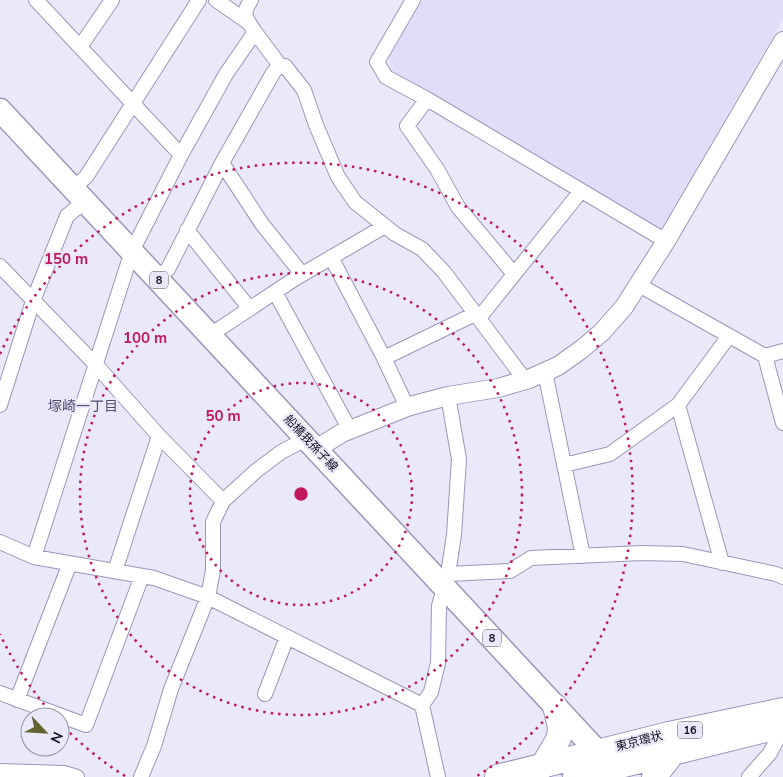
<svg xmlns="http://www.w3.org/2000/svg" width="783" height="777" viewBox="0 0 783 777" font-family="'Nunito Sans','Noto Sans JP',sans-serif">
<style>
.built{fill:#e0ddf9}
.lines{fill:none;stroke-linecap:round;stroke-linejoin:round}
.minor-casing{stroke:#9a96bb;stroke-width:16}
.tertiary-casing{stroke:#9a96bb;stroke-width:20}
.primary-casing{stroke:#9a96bb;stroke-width:25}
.trunk-casing{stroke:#9a96bb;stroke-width:26}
.minor{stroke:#fff;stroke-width:14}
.tertiary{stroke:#fff;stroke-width:18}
.primary{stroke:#fff;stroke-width:22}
.trunk{stroke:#fff;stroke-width:24}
.ring{fill:none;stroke:#c2185b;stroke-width:2.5;stroke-dasharray:2.5 5}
.labels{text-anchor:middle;stroke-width:4.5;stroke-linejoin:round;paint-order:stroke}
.shield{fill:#eae9f9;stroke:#52505e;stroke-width:1}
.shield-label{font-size:11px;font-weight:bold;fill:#110f1c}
.street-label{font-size:12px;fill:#110f1c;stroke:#eae9f9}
.neighbourhood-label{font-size:14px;fill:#514d6e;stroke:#eae9f9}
.centre{fill:#c2185b;stroke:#eae9f9;stroke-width:2.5}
.ring-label{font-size:15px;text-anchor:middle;font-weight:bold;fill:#c2185b;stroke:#eae9f9;stroke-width:4.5;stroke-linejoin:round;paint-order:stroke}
</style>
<rect width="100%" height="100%" fill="#eae9f9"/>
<path class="built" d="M423,0H783V19L660,231L392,71L389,58Z"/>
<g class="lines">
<g class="minor-casing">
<path id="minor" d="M36,0L181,155
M216,0L249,23
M413,0L377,62L386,77L427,99
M255,32L281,67
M80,47L112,0
M222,163L262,224L302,274
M73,188L86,177L199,0
M187,230L250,309
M331,257L384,358L407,407
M0,266L96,365L159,436L223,501
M514,274L458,207L437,169L407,126L427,99L666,241
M157,278L168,269L222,163L273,73L278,67L285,66L304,90L316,125L338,177L355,202L395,234L422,249L444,272L525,380
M639,285L765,356L783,351
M275,292L350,430
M479,318L581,191
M210,335L296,278L385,226
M765,356L783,423
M384,358L475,314
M545,372L583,556
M0,405L33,301L67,216L85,201
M678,405L722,563
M564,465L610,454L678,405L729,336
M0,542L34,557L154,578L208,597L422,705L438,777
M34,557L132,251L181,155L226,74L255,32C246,18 241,15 251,0
M115,571L159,436
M448,574L510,571L531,558L642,553L683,554L776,574L783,577
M0,693L86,725L142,576
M265,694L287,637
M17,700L70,563
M422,705L431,692L438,663L439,606L448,574L454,535L459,459L448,396
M0,771L64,773L77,777
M141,777L154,746L171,689L208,597L213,570V522L223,501L256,471L281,452L306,439
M749,777L770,753L783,728"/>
</g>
<g class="tertiary-casing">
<path id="tertiary" d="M316,449L342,433L410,406L448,396L498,388L529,379L558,366L582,349L602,332L624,307L666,241L783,41"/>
</g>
<g class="primary-casing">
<path id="primary" d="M0,110L609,764"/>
</g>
<g class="trunk-casing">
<path id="trunk" d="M542,767L559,738L560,727L555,706
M497,777L669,734L783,710
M575,777L782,726
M654,777L673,753"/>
</g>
<use href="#minor" class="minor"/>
<use href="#tertiary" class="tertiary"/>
<use href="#primary" class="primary"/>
<use href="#trunk" class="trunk"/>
</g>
<g class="ring">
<circle cx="301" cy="494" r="111"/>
<circle cx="301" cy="494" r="221"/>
<path d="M125 776A332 332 0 0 1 60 723M54 716A332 332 0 0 1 0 634M0 354A332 332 0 1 1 477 776"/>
</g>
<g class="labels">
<g class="shield">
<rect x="150" y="271.5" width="18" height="17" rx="4"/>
<rect x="483" y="629.5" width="18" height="17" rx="4"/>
<rect x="677.5" y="721.5" width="25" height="17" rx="4"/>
</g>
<g class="shield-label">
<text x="159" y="284">8</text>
<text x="492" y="642">8</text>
<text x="690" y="734">16</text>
</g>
<g class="street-label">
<text transform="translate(311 443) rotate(47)" y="4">船橋我孫子線</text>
<text transform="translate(639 741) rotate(-14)" y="4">東京環状</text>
</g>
<g class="neighbourhood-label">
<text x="83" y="411">塚崎一丁目</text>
</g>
</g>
<circle cx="301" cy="494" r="8" class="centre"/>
<g class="ring-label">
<text x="66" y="264">150 m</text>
<text x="145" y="343">100 m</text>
<text x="223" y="421">50 m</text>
</g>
<g transform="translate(45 732) rotate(115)"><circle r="24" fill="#eae9f9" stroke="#9392a1"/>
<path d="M0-4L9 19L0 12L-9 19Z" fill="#626330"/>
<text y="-8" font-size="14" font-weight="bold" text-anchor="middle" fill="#110f1c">N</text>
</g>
</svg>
